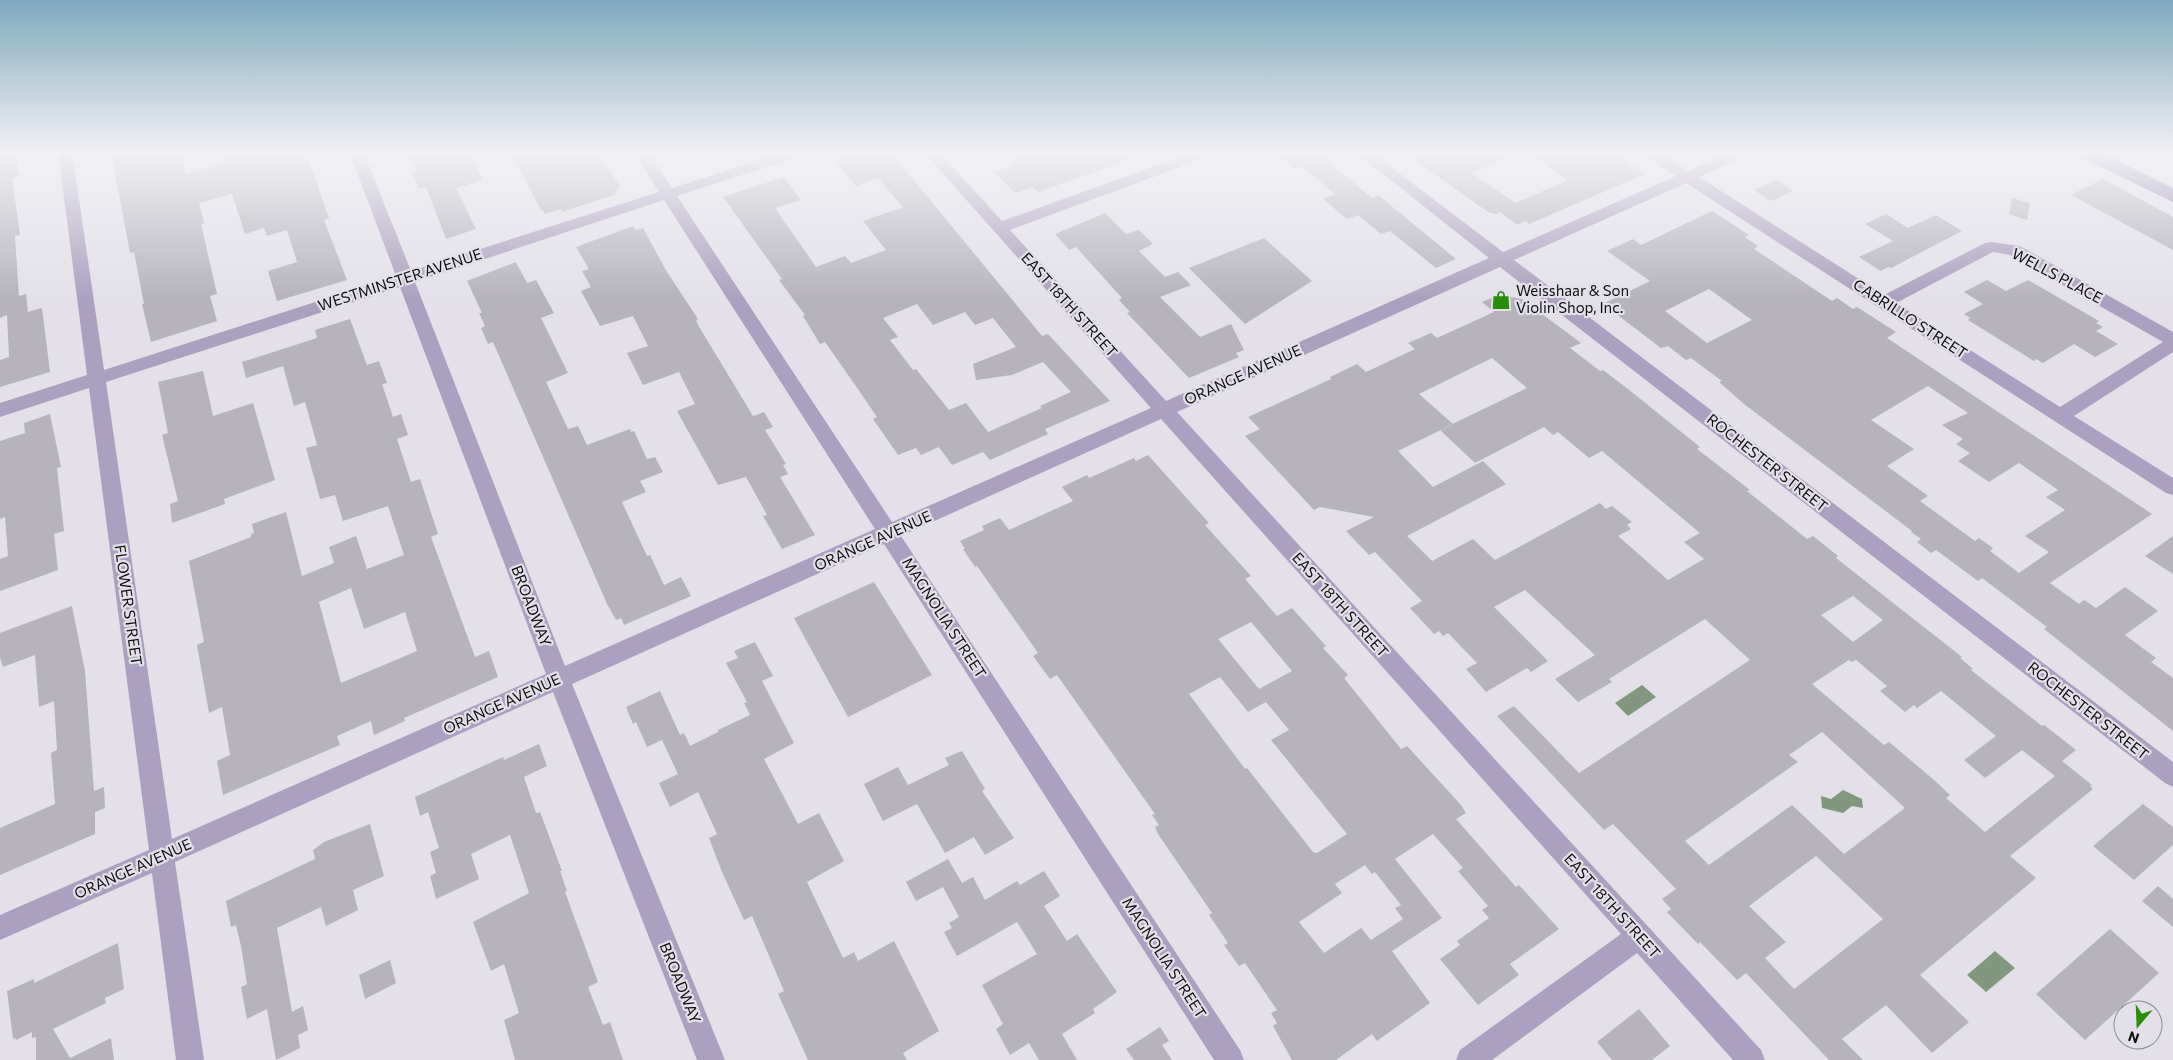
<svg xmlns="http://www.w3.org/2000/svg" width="2173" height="1060" viewBox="0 0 2173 1060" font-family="Commissioner,sans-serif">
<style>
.water{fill:#82987e}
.building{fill:#b6b3bc;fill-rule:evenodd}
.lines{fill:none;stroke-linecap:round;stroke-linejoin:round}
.street{fill:#aba0bf;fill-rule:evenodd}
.secondary{fill:#907fae;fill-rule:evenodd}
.labels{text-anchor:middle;stroke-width:4.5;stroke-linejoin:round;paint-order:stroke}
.street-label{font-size:15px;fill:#0f0e11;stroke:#e3e0e9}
.poi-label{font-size:15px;fill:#0f0e11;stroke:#e3e0e9;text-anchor:start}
</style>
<rect width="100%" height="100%" fill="#e3e0e9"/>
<path class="water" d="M1642,685L1656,697L1628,716L1615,703Z
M1843,790L1862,799L1863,808L1852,806L1843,813L1822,808L1821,796L1831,799Z
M1995,951L2015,968L1986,992L1967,975Z"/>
<path class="building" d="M0,151H16L19,176L12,178L20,235L15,236L19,296L26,294L28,312L42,308L50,372L0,387V360L9,357L7,315L0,318Z
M128,151H180L186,174L226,163L224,151H245L247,156L253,154L254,156L274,151H299L304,162L309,161L329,218L324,220L347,280L277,301L268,271L297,262L287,230L267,236L264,228L245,234L232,194L199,203L204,223L201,224L217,294L210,296L217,321L151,342L142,304H144L134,252L130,253L112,157Z
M407,151H468L483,180L456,188L476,229L446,239L426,187L419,189L412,173L417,171Z
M510,151H597L620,186L614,195L562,212L561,209L545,214L543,210H541Z
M865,151H885L903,167L1042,336L1048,334L1110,401L1045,429L1048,434L990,460L983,452L952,465L939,447L921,455L916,448L898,455L873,419L877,417L860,392L825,342L820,344L803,316L805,315L779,280L782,279L723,197L784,177L801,200L775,208L816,267L845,256L851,263L886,250L863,221L903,207L878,178L856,186L835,161ZM917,304L933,325L965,312L975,325L993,318L1016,347L973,364L976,380L1012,375L1043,362L1071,392L1040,406L1042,408L988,432L966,403L949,410L916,369L913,370L890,340L898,337L883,318Z
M1036,151H1148V153L1038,192L1033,187L1015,193L995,172L1013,165L1008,160Z
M1272,151H1339L1324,158L1372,198L1378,195L1456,259L1436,268L1390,231L1381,234L1358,215L1347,219L1323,199L1335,194L1301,166L1294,169Z
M1402,151H1609L1645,174L1529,224L1525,221L1517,225L1500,212L1496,214L1488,212ZM1526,151L1568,180L1516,203L1471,173Z
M2103,179L2173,217V250L2071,195Z
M1776,180L1793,191L1771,201L1754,190Z
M2012,198L2030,203L2027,220L2009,214Z
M1712,211L1749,235L1745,237L1758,246L1754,249L1832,301L1837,298L1853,309L1857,307L1896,332L1887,338L2152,514L2050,583L2079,604L2084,600L2096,608L2125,587L2158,611L2125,635L2156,658L2151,662L2173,678V731L2044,629L2047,627L1982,578L1978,581L1936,550L1931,553L1917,542L1921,539L1911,532L1912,531L1744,404L1719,382L1722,381L1691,358L1686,360L1668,346L1661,348L1603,304L1650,281L1607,251L1633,239L1641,245ZM1709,289L1752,320L1707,343L1665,311ZM1928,386L1968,413L1942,425L1963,439L1956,444L1970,453L1958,461L1989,482L2019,463L2058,490L2046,497L2065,510L2025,536L2049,552L2019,573L1990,551L1993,548L1979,538L1975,541L1920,501L1928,496L1887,466L1914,449L1871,420Z
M1105,213L1126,234L1139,230L1153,244L1139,251L1165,277L1178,272L1191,285L1160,297L1200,337L1231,324L1244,350L1236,353L1239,357L1189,378L1127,313L1130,312L1119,300L1122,298L1076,247L1069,250L1055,234Z
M1886,214L1908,228L1936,215L1962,231L1891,268L1888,267L1881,271L1859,257L1893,241L1865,224Z
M633,226L636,230L643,228L667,272L698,319L696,320L698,325L753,416L764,412L773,427L765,430L786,464L783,465L788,474L780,477L815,535L782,549L763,516L767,515L746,477L718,485L677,411L695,404L679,372L643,385L627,353L648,346L633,316L600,326L581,291L591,287L582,271L589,269L576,247Z
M1264,238L1312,281L1245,324L1189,268Z
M516,262L527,283L536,280L554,313L541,318L568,373L546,382L568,429L578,426L587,445L630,429L631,432L634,431L647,459L655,457L663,472L640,481L646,492L622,502L647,556L650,555L664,585L681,577L691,596L624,625L621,618L616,620L607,604L493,342L488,344L481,328L485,326L479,313H482L467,281Z
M1987,280L2006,291L2028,280L2099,321L2096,323L2103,327L2096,331L2118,344L2095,357L2074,344L2043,363L2036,359L2034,361L1968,320L1970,318L1964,314L1983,304L1964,292Z
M1499,295L1522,299L1581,343L1570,348L1600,371L1603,370L1628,389L1700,447L1697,449L1750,490L1747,491L1807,539L1813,536L1838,556L1836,558L1962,657L1960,658L1973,669L1971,670L2042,726L2044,725L2076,750L2062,761L2092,785L2090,786L2093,789L2010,856L2036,878L1920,975L1969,1022L1932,1053L1886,1005L1842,1039L1863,1060H1829L1746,973L1737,980L1700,942L1698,944L1667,912L1671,909L1662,899L1676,889L1613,824L1604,830L1497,716L1514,706L1579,773L1750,660L1705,619L1609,679L1612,682L1578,702L1555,679L1595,655L1525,590L1494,607L1548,661L1531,672L1527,668L1486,692L1466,669L1477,663L1448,633L1443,636L1439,631L1434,634L1410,608L1422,601L1375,552L1369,555L1346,531L1374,517L1320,507L1314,510L1245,436L1260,429L1248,417L1331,379L1330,377L1357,364L1366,372L1415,349L1408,343L1431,333L1437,338L1494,312L1482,302ZM1492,358L1527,388L1440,430L1475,463L1544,427L1553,435L1558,432L1589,458L1602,451L1700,533L1684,542L1704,559L1668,580L1618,536L1631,529L1627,525L1632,522L1612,506L1606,509L1600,503L1495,560L1473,539L1432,561L1407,536L1506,484L1483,461L1433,487L1398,451L1453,424L1419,394ZM1853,596L1883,620L1853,642L1821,615ZM1849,660L1852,662L1856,660L1887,686L1880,691L1905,712L1914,705L1917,708L1941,691L1996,736L1964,760L1985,778L2022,750L2055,776L1985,832L1946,798L1950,795L1933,779L1889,742L1884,745L1812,684ZM1822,732L1905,808L1844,854L1792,805L1709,865L1685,841L1798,762L1789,755ZM1816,856L1883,919L1794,989L1765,958L1786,942L1749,906Z
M350,319L367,365L379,361L387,383L382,384L393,417L401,414L408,435L397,439L411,482L420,479L438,534L431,537L475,657L489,651L498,677L404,718L405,721L374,735L371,721L337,736L340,745L223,795L217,761L230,755L222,707L209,713L197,645L204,642L189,561L251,537V534L254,533L252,524L286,512L302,576L334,563L329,547L356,536L367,569L404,555L388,506L343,521L335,495L320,499L306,448L317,445L305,402L294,406L283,366L246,378L242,362L317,338L315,330ZM351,588L364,629L405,612L417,651L341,683L319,602Z
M203,371L213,416L253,403L275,480L224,499L225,504L172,523L170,504L178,501L162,435L168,433L158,382Z
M50,414L61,467L57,468L64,531L54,534L58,570L0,591V559L8,556L5,517L0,519V441L25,433L24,423Z
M1148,455L1209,523L1205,525L1251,576L1245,579L1277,616L1292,608L1326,646L1323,648L1348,675L1344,678L1401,749L1407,746L1461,805L1466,813L1456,819L1516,887L1519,885L1559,929L1510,964L1519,975L1478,1005L1440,959L1460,945L1457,941L1489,918L1482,910L1488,906L1458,871L1463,868L1433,834L1395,859L1442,918L1392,951L1430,1003L1377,1041L1372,1034L1336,1060H1292L1273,1026L1277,1023L1271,1013L1277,1010L1245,963L1239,966L1224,945L1228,943L1209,915L1212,913L1158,834L1155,827L1159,825L1152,815L1155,814L1057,675L1050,679L1033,656L1038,653L977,566L975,567L963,549H965L960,541L984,530L982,526L1000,518L1009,530L1073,501L1062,487L1087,475L1089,478L1134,458L1136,461ZM1251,622L1292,671L1259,689L1218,639ZM1220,677L1248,712L1266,702L1289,730L1271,740L1347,834L1317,853L1313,852L1247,768L1245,769L1189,694ZM1365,865L1372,874L1375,872L1401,905L1395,908L1403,919L1371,940L1361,928L1324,953L1299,922L1342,893L1335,884Z
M2173,536V574L2145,556Z
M874,582L932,675L848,717L794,618Z
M72,606L85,671L94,791L104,787L105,808L95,812V834L0,875V828L55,804L51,753L57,750L54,701L39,707L35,655L3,667L0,658V633Z
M755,642L773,676L762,681L794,743L764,759L798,824L819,813L844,861L807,882L843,958L854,952L858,961L894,941L939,1031L903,1053L907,1060H808L778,994L784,991L752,916L744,920L722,872L709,838L717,834L698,792L670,807L659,783L678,774L662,740L647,747L636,722L633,724L626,707L660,691L680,735L684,733L690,746L718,732V730L750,715L744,703L747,702L726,663L738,658L734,651Z
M539,744L547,766L524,777L536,813L540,812L562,871H560L567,891L565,892L598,982L588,987L603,1025L610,1022L623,1060H515L504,1020L519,1013L504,964L491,971L473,922L529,893L510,835L471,854L479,879L436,899L430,876L436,873L430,852L439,848L428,812L420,816L415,797L503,757L504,760Z
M962,751L985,789L982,791L1014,838L985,855L974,837L945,853L917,804L883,821L864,784L898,767L908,785L949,765L945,758Z
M2143,804L2173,827V845L2134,880L2093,846Z
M370,824L384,876L353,890L358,910L326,926L321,907L277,928L292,1012L303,1006L308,1030L298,1035L300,1048L276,1060L267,1009L247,1019L241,987L247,984L241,946L236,925L231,927L226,901L315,859L313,850L324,842Z
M948,859L962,883L973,877L985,900L1017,881L1020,885L1044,871L1060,896L1044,906L1067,941L1077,934L1117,992L1093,1009L1095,1013L1062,1034L1077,1060H1039L1029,1043L1010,1055L996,1029L1003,1024L982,985L1037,954L1017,922L957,956L944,932L952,928L949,923L959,917L943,887L916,901L906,882Z
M2158,886L2173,899V927L2142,901Z
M2110,929L2159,973L2085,1040L2036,994Z
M118,943L124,989L105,998L106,1003L53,1029L70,1058L111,1038L114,1060H36V1037L32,1038V1032L16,1040L15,1038L13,1039L7,991L34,979V983Z
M390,960L396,983L365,999L359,975Z
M1639,1009L1670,1046L1652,1060H1612L1597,1042Z
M1160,1027L1169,1041L1162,1045L1172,1060H1134L1126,1049Z"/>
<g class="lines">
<path class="street" d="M58,151H72L104,370L396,276L349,151H363L411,271L659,192L633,151H647L672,188L787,151H808L806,154L677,196L892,522L1151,408L923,151H938L1002,221L1197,151H1217L1215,154L1010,230L1166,401L1489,258L1354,151H1370L1503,252L1676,176L1642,154L1640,151H1657L1688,171L1734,151H1752L1750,154L1699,177L1884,295L1985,243L1991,242L2020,246L2173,332V352L2074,416L2173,478V495L2166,493L1686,183L1514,260L2173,762V787L2165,783L1500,267L1177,412L1761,1050L1765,1060H1733L1637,953L1492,1060H1456L1460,1050L1621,934L1161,419L901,536L1240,1050L1244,1060H1214L884,544L572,684L725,1060H697L553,692L175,862L204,1060H176L152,873L0,940V915L149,850L89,388L0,417V403L87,375ZM664,200L875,529L565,666L415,282ZM1993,252L2010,255L2163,342L2060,407L1896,303ZM400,287L546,674L172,839L106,382Z"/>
<path class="secondary" d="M2073,151H2098L2173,188V202L2076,155Z"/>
</g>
<linearGradient id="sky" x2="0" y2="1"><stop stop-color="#7fa9be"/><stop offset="0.51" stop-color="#f2f1f5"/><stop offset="1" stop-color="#f2f1f5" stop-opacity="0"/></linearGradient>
<rect width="2173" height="299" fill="url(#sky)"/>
<defs>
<g id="shop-bare" transform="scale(1.5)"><path d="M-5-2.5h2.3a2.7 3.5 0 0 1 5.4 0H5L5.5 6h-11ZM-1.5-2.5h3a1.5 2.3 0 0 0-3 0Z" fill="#288e0a" stroke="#e3e0e9" stroke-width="2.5" paint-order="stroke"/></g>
</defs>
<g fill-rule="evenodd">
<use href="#shop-bare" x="1501" y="300"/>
</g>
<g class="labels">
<g class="street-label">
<text transform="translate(2057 276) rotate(28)" y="5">WELLS PLACE</text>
<text transform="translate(400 280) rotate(-18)" y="5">WESTMINSTER AVENUE</text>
<text transform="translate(1069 305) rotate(48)" y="5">EAST 18TH STREET</text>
<text transform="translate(1910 319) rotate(33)" y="5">CABRILLO STREET</text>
<text transform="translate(1243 375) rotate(-24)" y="5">ORANGE AVENUE</text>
<text transform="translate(1767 463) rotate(38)" y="5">ROCHESTER STREET</text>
<text transform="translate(873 541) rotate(-24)" y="5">ORANGE AVENUE</text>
<text transform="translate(128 605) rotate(82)" y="5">FLOWER STREET</text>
<text transform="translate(1340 605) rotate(48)" y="5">EAST 18TH STREET</text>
<text transform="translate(531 606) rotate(69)" y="5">BROADWAY</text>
<text transform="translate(944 618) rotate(57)" y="5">MAGNOLIA STREET</text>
<text transform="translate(502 704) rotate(-24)" y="5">ORANGE AVENUE</text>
<text transform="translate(2088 711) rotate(38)" y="5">ROCHESTER STREET</text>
<text transform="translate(133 869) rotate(-24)" y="5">ORANGE AVENUE</text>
<text transform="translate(1612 906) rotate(48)" y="5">EAST 18TH STREET</text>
<text transform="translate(1164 958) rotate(57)" y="5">MAGNOLIA STREET</text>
<text transform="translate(680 983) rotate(68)" y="5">BROADWAY</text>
</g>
<g class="poi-label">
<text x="1516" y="296">Weisshaar &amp; Son<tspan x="1516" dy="17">Violin Shop, Inc.</tspan></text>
</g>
</g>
<g transform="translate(2138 1025) rotate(199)"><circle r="24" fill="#e3e0e9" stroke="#8e8c93"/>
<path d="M0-4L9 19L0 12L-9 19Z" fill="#288e0a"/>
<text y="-8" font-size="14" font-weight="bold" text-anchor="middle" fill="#0f0e11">N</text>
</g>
</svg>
